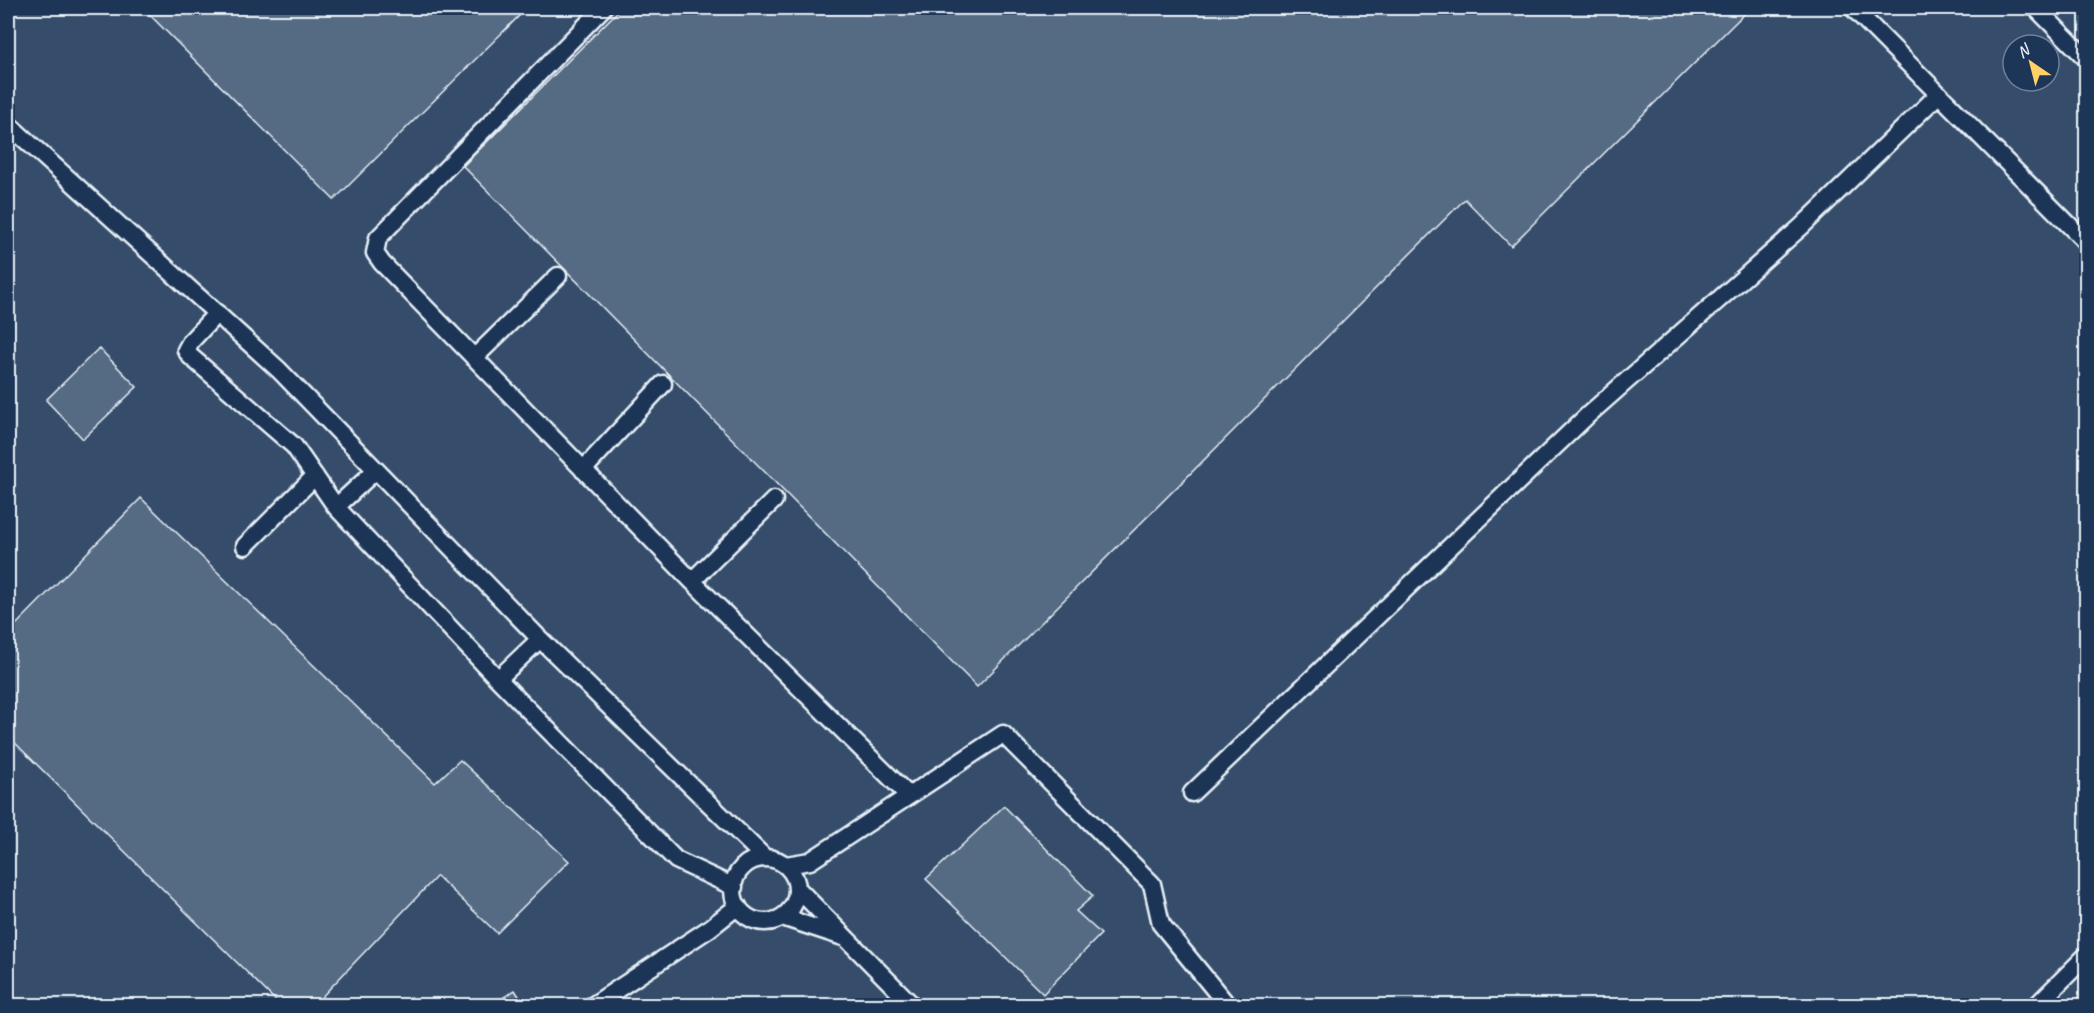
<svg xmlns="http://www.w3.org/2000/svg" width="2094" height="1013" viewBox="0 0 2094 1013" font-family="Caveat,sans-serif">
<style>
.built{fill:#364d6b;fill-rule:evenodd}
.building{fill:#556a83;stroke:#e8f1f8;stroke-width:1.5}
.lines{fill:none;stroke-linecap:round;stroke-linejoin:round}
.lane-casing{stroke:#e8f1f8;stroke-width:21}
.lane{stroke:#1d3557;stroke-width:16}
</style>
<rect width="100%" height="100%" fill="#294061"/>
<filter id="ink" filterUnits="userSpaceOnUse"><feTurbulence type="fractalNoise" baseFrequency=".0167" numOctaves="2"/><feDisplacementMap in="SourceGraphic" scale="12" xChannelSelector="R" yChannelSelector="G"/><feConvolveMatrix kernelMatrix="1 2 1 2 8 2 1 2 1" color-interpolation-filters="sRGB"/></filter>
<g filter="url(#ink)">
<path class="built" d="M8,8H2086V1005H8ZM2013,45H2049V81H2013Z"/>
<path class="building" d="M143,8H527L334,200Z
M621,8H1750L1511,246L1465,199L977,687L463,166Z
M99,348L137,387L83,439L46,400Z
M141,498L435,783L460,760L569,861L497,933L437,876L313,1006H281L8,736V633Z
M1004,806L1093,896L1076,911L1101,934L1043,994L926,879Z
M515,990L525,1006H490Z"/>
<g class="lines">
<g class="lane-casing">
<path id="lane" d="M603,8L378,238L375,253L382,263L692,581L909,796
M1853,8L2086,242
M2036,8L2086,58
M8,124L279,370L540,639L765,858
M217,313L191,341L186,350L190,356L294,446L336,507
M474,358L558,276
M376,470L336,507L498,679L676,860L734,887
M583,470L663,384
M245,546L315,476
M692,581L774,500
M498,679L540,639
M1192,793L1588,415L1801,227L1939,94
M733 890a32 32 0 1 1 64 0a32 32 0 1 1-64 0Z
M786,865L810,861L1003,734L1152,884L1161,924L1228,1006
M782,917L846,938L797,888
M846,938L913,1006
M592,1006L710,928L738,906
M2036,1006L2086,956"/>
</g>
<use href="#lane" class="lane"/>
</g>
</g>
<rect width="2094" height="1013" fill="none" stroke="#1d3557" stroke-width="30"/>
<rect x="15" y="15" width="2064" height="983" fill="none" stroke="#e8f1f8" stroke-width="2" filter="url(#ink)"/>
<g transform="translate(2031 63) rotate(325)"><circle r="28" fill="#1d3557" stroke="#6e8097" stroke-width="1.5"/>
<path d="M0-4.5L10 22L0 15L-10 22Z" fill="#ffd166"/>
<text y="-9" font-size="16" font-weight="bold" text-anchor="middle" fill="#e8f1f8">N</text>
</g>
</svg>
